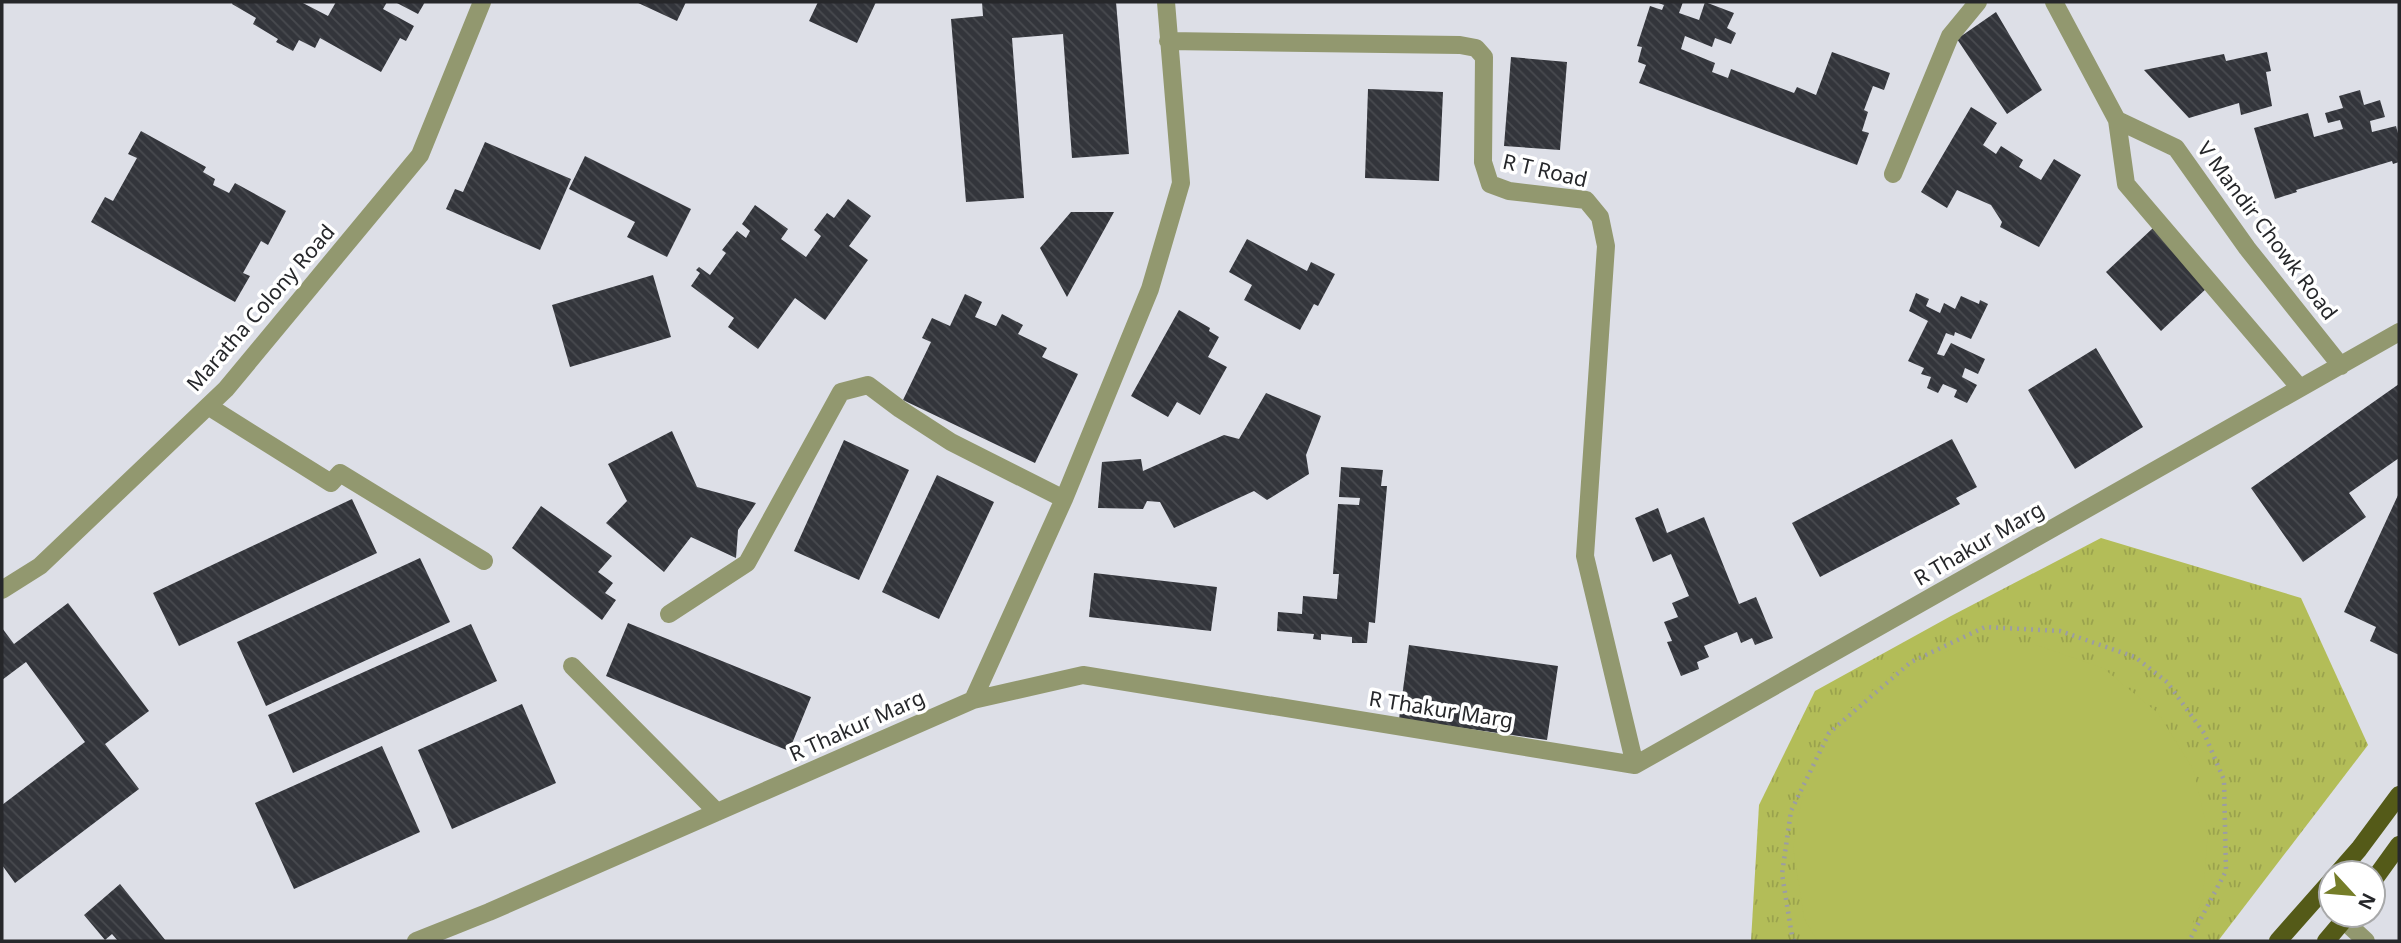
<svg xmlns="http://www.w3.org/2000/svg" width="2401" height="943" viewBox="0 0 2401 943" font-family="'Noto Sans',sans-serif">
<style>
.park{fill:url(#park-tufts)}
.pitch{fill:#b3bd58}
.building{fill:url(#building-back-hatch)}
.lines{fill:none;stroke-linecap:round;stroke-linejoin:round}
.path{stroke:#9c9da3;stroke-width:4.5;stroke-dasharray:2 5;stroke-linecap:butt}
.minor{stroke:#92986f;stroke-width:18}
.major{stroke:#545a18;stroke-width:18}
.labels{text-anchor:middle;stroke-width:7;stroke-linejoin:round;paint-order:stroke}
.street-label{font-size:21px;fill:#26272a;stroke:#fff}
</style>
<defs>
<pattern id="park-tufts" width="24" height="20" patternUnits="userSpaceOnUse" patternTransform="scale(1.75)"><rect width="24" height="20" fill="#b3bd58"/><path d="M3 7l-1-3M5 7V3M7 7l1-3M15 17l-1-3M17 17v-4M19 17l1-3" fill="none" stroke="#9aa24d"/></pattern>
<pattern id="building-back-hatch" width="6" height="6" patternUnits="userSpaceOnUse" patternTransform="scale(1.75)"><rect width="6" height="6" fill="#33353b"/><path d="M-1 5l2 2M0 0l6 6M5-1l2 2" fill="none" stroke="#484a4f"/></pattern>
</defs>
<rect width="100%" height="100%" fill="#dddfe7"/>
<path class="park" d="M2101,538L2301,598L2368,745L2218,941H1751L1759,805L1815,691L1951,616Z"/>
<path class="pitch" d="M1964,645H2036L2103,668L2158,713L2193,769L2208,832L2203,898L2185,941H1817L1804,918L1793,847L1806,777L1843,715L1897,670Z"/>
<path class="building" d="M233,2H301L328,16L336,2H387L383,9L414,26L406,41L400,38L381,72L320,38L315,48L299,40L293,51L276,42L278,39L253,24L256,18L232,4Z
M395,2H425L418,14Z
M636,2H686L677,21Z
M818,2H876L857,43L809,21Z
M982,2H1116L1129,154L1072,158L1063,34L1012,38L1024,198L966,202L951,19L983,16Z
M1656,2H1683L1679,13L1699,20L1705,2L1734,13L1727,28L1736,33L1731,44L1715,38L1712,47L1685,36L1681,49L1715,63L1712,72L1728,78L1731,69L1794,93L1797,87L1816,95L1832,52L1890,73L1884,90L1873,86L1864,110L1868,112L1862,131L1869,133L1857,165L1639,83L1646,65L1638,62L1642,47L1637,46L1650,6L1662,10L1664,5Z
M1996,12L2042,90L2007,114L1957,39Z
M2267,52L2271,71L2266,72L2272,106L2241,115L2239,103L2189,118L2144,70L2224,54L2226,61Z
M1511,57L1567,62L1560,150L1504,146Z
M1368,89L1443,92L1439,181L1365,178Z
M2360,90L2364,105L2380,100L2385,117L2370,121L2372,132L2396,126L2399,137V162L2393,164L2392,161L2296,190L2297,192L2275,199L2254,128L2308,113L2314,137L2343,129L2340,120L2328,123L2325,113L2343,108L2339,96Z
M1971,107L1997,123L1983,145L1996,154L2001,146L2023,160L2019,167L2041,180L2054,159L2081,175L2039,247L2000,227L2002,222L1991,205L1957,190L1947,208L1921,192Z
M141,131L206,167L203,172L215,179L213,185L229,193L235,183L286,211L268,245L261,241L243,273L250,276L235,302L91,222L105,197L113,201L137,158L128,154Z
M485,142L571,179L540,250L446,209L455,189L463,192Z
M585,156L691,209L667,257L627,237L635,222L569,189Z
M848,199L871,216L849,246L868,260L825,320L795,298L758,349L728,327L734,318L691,286L700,273L696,270L699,267L710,275L726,253L722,250L737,231L746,238L750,231L742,224L755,205L788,229L781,239L806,257L821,236L814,230L827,213L834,218Z
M1071,212H1114L1067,297L1040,248Z
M2153,228L2208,287L2161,331L2106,272Z
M1247,239L1307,271L1311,262L1335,274L1318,306L1314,304L1300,330L1244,300L1252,285L1229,272Z
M653,275L671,337L570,367L552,305Z
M1916,293L1929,299L1926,306L1940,313L1944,303L1955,309L1961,296L1979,304L1980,300L1988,304L1971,339L1955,332L1954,336L1946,333L1937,354L1944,356L1951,343L1985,359L1978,374L1965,368L1962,377L1977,385L1967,403L1954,397L1957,390L1943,384L1938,393L1927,388L1931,377L1921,374L1924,368L1908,361L1928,321L1909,311Z
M965,294L982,302L975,317L996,326L1002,314L1023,325L1018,334L1047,348L1042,357L1078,374L1035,463L903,400L931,342L922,338L932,318L950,326Z
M1179,310L1210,328L1209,331L1219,337L1208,357L1227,367L1200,415L1177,402L1168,417L1131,396Z
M2096,348L2143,427L2075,469L2028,390Z
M2399,384V458L2349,493L2366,517L2303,562L2251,488Z
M1266,393L1321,416L1306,455L1309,474L1267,500L1254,491L1174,528L1160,502L1147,501L1143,509L1098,508L1102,462L1141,459L1143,471L1224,435L1239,439Z
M672,431L697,487L756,503L738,530L736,558L691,537L664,572L606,523L627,501L608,464Z
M1952,439L1977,487L1956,498L1960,504L1820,577L1792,523Z
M844,440L909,470L859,580L794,551Z
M1341,467L1383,470L1381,486H1387L1375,623L1369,622L1367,643H1352V637L1321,634V640L1313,639L1314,634L1277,631L1278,612L1302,614L1303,596L1337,599L1339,574H1333L1338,504L1359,505L1360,498L1339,497Z
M937,475L994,502L939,619L882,592Z
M2399,493V655L2370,641L2376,627L2344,612Z
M352,499L377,553L179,646L153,593Z
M541,506L612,556L598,572L613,583L605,593L616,600L602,620L512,548Z
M1658,508L1667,533L1704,517L1739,604L1756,597L1773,638L1755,645L1752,638L1741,643L1737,632L1704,646L1709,657L1697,662L1699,669L1681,676L1667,642L1672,641L1664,622L1678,617L1672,603L1689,596L1671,554L1653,562L1635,518Z
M420,558L450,622L266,706L237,642Z
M1094,573L1217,587L1211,631L1089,617Z
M68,603L149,711L105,744L139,789L15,883L2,865V805L85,742L26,662L2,680V628L14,644Z
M628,623L811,697L789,751L606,676Z
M471,624L497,681L293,773L268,715Z
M1409,645L1558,666L1547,740L1399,719Z
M522,704L556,783L452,829L418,750Z
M382,746L420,832L294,889L255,803Z
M120,884L166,941H118L112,934L105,940L84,915Z"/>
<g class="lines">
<path class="path" d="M1794,941L1792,936L1782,874L1791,811L1829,733L1911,662L1985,627L2060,631L2135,657L2167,682L2204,733L2224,780L2226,871L2189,941"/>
<path class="minor" d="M2054,2L2117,120L2176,148L2247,248L2341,366
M1168,41L1460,45L1476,48L1484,57L1483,162L1490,184L1509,191L1586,200L1600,217L1606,246L1585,556L1635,765
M2117,120L2126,184L2300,388
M1893,174L1950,36L1978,2
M208,406L331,483L340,473L484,561
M2,590L40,566L226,389L420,155L482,2
M669,614L747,563L841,392L868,385L900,409L951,442L1064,499
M572,666L717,812
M973,700L1064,499L1150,289L1181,183L1166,2
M2338,915L2366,941
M416,941L489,912L973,700L1083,675L1635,765L2399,332"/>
<path class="major" d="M2338,873L2359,849L2399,795
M2373,881L2399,845
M2278,941L2331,881
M2326,941L2348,915"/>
</g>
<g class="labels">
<g class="street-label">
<text transform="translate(1545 171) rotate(13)" y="7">R T Road</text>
<text transform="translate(2267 231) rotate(53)" y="7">V Mandir Chowk Road</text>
<text transform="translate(261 308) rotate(-49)" y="7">Maratha Colony Road</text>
<text transform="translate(1979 544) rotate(-30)" y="7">R Thakur Marg</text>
<text transform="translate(1441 710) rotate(9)" y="7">R Thakur Marg</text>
<text transform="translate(857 726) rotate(-24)" y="7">R Thakur Marg</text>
</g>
</g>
<rect width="2401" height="943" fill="none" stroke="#26272a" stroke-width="7"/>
<g transform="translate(2352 894) rotate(116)"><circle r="33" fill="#ffffff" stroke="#a8a9aa" stroke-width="2"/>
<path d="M0-5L12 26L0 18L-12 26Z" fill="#757d28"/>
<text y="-10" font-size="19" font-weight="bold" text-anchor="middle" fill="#26272a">N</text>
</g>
</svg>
